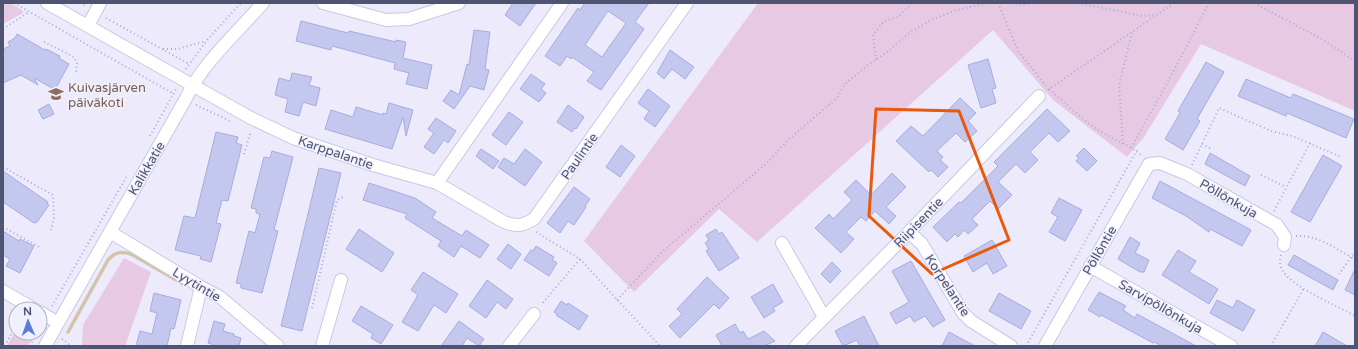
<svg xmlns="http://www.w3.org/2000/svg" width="1358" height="349" viewBox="0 0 1358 349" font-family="'Varela Round',sans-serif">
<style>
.green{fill:#e7c9e4}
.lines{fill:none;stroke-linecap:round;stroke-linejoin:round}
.stream{stroke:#d4c4a7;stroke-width:3.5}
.building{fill:#c4c8ee;stroke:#a6acdf;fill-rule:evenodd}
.minor-casing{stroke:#c8c9e1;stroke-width:14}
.path{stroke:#a7acd3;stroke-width:2;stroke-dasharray:1 3;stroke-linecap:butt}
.minor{stroke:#fff;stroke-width:12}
.marked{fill:none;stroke:#e8590c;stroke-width:3;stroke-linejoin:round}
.labels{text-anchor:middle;stroke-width:3;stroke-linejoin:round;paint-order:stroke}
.education-label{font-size:13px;fill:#785e54;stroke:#f1f0fd;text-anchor:start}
.street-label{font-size:13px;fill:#4f5473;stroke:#f1f0fd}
</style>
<rect width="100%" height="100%" fill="#eceafb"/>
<path class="green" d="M3,3H10L22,10L23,13L3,24Z
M758,3H1355V111L1201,44L1144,137L1127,157L1053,100L993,30L757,242L719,209L634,292L584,241Z
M124,258L151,272L125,346H82L83,325Z
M16,330V333H35L28,346H7Z"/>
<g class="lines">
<path class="stream" d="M68,332L108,260C115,252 121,251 131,254L185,285"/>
</g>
<path class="building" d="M513,3H536L520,26L505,15Z
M585,3H649L635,22L644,29L601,90L587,81L594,72L572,57L571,59L567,56L560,66L545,56L578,8L580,10ZM608,11L626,23L602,57L585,45Z
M301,21L348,33L349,31L396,42V40L406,42L403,58L432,65L427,89L406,84L409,73L394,69L395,63L332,46L331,50L296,41Z
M474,30L490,32L485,69L489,70L484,90L470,86L454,109L443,101L451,90L459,95L467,64L469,65Z
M17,34L45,50L46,49L60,56L59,58L69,64L56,88H52L34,78L38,85L21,75L3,83V49L10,46L8,42L15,38Z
M670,50L694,67L685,79L672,69L664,79L657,73Z
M988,59L996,88L992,89L996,103L981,108L968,65Z
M1206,62L1224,72L1197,119L1200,121L1183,150L1165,139L1180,113L1178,111Z
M292,73L312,77L309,85L320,88L316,106L303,102L299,116L285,112L288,99L275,95L279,78L290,81Z
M531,74L545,84L541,89L546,93L539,102L520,89Z
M1246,79L1291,98L1293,94L1354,119L1346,138L1287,113L1286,116L1238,96Z
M648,89L670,106L655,127L644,119L649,111L638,103Z
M960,98L976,113L968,121L977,131L965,142L956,133L937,151L943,157L940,160L948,167L938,177L931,170L929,172L896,141L911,126L923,136Z
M389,103L413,110L406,136L403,117L392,149L325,129L331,110L353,117L356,107L383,115V113L386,114Z
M49,104L54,114L43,119L38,110Z
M568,105L584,117L576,129L574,128L572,132L557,122Z
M1047,109L1070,131L1058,142L1049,133L1030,152L1038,160L1025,173L1016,164L998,182L1012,195L998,209L990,201L972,219L978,225L968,234L964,230L958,237L955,234L947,242L933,227L959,202L961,203L998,166L994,162Z
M509,112L523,122L506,145L492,135Z
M436,118L456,131L448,143L444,140L434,154L424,147L434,133L428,129Z
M216,132L238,137L236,143L242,145L228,201L222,200L216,223L221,224L211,262L200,259L201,256L175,250L184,216L195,218Z
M621,145L635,156L620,177L606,167Z
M1084,148L1097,161L1087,171L1076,161L1079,158L1076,156Z
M481,149L499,161L493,169L476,156Z
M525,149L542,162L525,186L498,167L504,158L514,164Z
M272,151L293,157L274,230L278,231L262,293L241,288V284L236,283L249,231L255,233L260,214L256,213V209L251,208L256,188L264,157L270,158Z
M1210,153L1250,176L1245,186L1205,164Z
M1323,155L1342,166L1310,222L1291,212Z
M319,168L341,173L302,331L281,326Z
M3,171L48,202L47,204L49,205L37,222L34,223L3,202Z
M892,173L906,187L886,207L896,216L889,224L875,211L866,221L861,217L846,232L854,239L841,253L815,228L829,214L833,219L852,200L844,192L856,180L871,195Z
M1160,181L1251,230L1242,246L1210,229L1209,232L1186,216L1152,198Z
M369,183L415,198L436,212L432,218L462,236L466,230L489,245L480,258L461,246L454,257L438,246L441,241L405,218L407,214L363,200Z
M574,187L590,199L585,206L586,207L574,225L568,221L560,233L547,223Z
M1059,198L1082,210L1065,241L1049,232L1058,217L1051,213Z
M359,229L394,253L382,272L346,249Z
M716,229L719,234L722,232L739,258L719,271L706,251L709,249L705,243L709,240L706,235Z
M3,231L19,241L20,239L34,246L20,273L6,266L10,259L3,255Z
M1130,237L1140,243L1135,253L1149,260L1144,272H1140L1118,259Z
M992,240L1007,266L993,274L987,263L973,272L964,256Z
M508,244L521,254L511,269L497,259Z
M536,246L554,257L552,260L557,263L549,276L524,260L531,250L533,251Z
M1178,250L1196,261L1189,272L1218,289L1209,304L1162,275Z
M1294,255L1338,280L1333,290L1288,265Z
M911,261L945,320L933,327L925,316L914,322L910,316L896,324L890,313L909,302L892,271Z
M832,262L841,271L830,283L821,274Z
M1355,269V295L1345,290Z
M423,272L458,294L446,313L434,305L418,331L402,322L418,295L411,290Z
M707,277L729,298L719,309L714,304L680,338L669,326L682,314L677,309Z
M487,280L513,299L506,309L497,302L486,318L469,306Z
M773,284L783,302L773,308L775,311L764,318L751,297Z
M1099,292L1126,306L1123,310L1135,318L1137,314L1196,346H1162L1154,342L1153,343L1101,315L1100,317L1088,310Z
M154,293L181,300L174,329L171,328L167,346H136L140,331L152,334L157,313L150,311Z
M999,293L1031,311L1021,329L989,311Z
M1217,300L1233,308L1237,300L1255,310L1243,331L1210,313Z
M561,301L567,305L568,303L588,316L579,330L556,315L557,314L554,312Z
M361,306L393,325L381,344L371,338L373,334L352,321Z
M864,316L879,346H860L857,340L843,346L835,331Z
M214,321L225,324L223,331L234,334V336L241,338L239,346H212V344L208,343Z
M459,321L484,339L479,346L467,338L462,346H441Z
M735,324L740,333L743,331L748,339L764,331L775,341L764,346H722L716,335Z
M949,332L975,346H942Z
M1323,332L1347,346H1315Z"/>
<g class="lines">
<g class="minor-casing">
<path id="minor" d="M47,3L249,117L293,138L373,165L437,183L562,3
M323,3L386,20L409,19L459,3
M88,26L100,3
M437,183L504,222C517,227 522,226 534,219L687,3
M110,232L201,287L220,297L278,346
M909,232L922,244L963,313L971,321L1011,346
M782,243L824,317
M1090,266L1231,346
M3,291L34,309
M40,312L58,323
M45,346L185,100C203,62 236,34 263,3
M187,346L201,287
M322,346L341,280
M509,346L534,314
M796,346L909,232L1039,96
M1045,346L1149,164L1160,163L1187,174L1277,225L1285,237L1284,245"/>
</g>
<path class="path" d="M14,3L174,94
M80,3L87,7
M998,3L1018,51L1046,86
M1012,3L1022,5L1031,3
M1078,3L1143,16L1155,15
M1254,3L1320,38L1355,61
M106,18L189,64
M3,29L29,12
M44,42L74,57L77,63L76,72
M3,47L4,49
M163,49H178L205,41
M876,60L873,35L884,21L898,17L912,3
M186,69L207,40L241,3
M1049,89C1065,103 1080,118 1097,129C1111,139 1131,145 1142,156
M1048,90L1174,3
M196,105L230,121
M150,136L176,89
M1123,144L1119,85L1132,33
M1202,144L1212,149
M1131,148L1170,78L1209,3
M244,154L251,131
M1192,165L1219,108L1271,131L1292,136L1341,157
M3,167L53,195L54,218L51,230
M1261,175L1286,187
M1274,211L1310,143
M3,227L41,248
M536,232L580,259L541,305
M1296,236C1317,235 1333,247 1351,257L1339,274
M1355,251L1351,257L1355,259
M1281,255C1279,263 1280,269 1286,275C1298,289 1337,306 1355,316
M580,259L660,346
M617,300L663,251L768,162L790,138L837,98L845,84L868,65L886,53L908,34L931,20L954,11L986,3
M52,306L127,176
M312,308L337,200L343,197
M62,339L71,346
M5,346L16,325
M30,346L34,338
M1026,346L1137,150
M1271,346L1304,288"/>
<use href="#minor" class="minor"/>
</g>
<path class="marked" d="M876,109L959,111L1009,240L932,274L869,216Z"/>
<defs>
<g id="school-bare" transform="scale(1.2)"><path d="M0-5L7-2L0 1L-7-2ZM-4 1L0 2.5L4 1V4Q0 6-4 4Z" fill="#8d6e63" stroke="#f1f0fd" stroke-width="2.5" paint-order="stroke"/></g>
</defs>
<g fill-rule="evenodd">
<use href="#school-bare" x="56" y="94"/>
</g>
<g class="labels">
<g class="education-label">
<text x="68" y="92">Kuivasjärven<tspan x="68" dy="15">päiväkoti</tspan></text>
</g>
<g class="street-label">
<text transform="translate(336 152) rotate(19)" y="5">Karppalantie</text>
<text transform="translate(579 156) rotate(-55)" y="5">Paulintie</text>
<text transform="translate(146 168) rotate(-60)" y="5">Kalikkatie</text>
<text transform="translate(1229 198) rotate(30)" y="5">Pöllönkuja</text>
<text transform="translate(918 222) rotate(-46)" y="5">Riipisentie</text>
<text transform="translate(1099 250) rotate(-60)" y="5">Pöllöntie</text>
<text transform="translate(197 284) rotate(31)" y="5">Lyytintie</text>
<text transform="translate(948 285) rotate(57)" y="5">Korpelantie</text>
<text transform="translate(1161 306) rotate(30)" y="5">Sarvipöllönkuja</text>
</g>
</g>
<rect width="1358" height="349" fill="none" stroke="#4f5473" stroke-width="8"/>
<g transform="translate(28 321) rotate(358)"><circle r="19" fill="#f1f0fd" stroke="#b0b2c6"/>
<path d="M0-3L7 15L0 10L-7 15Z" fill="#5b7dd8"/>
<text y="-6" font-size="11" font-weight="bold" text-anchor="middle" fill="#4f5473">N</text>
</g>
</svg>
